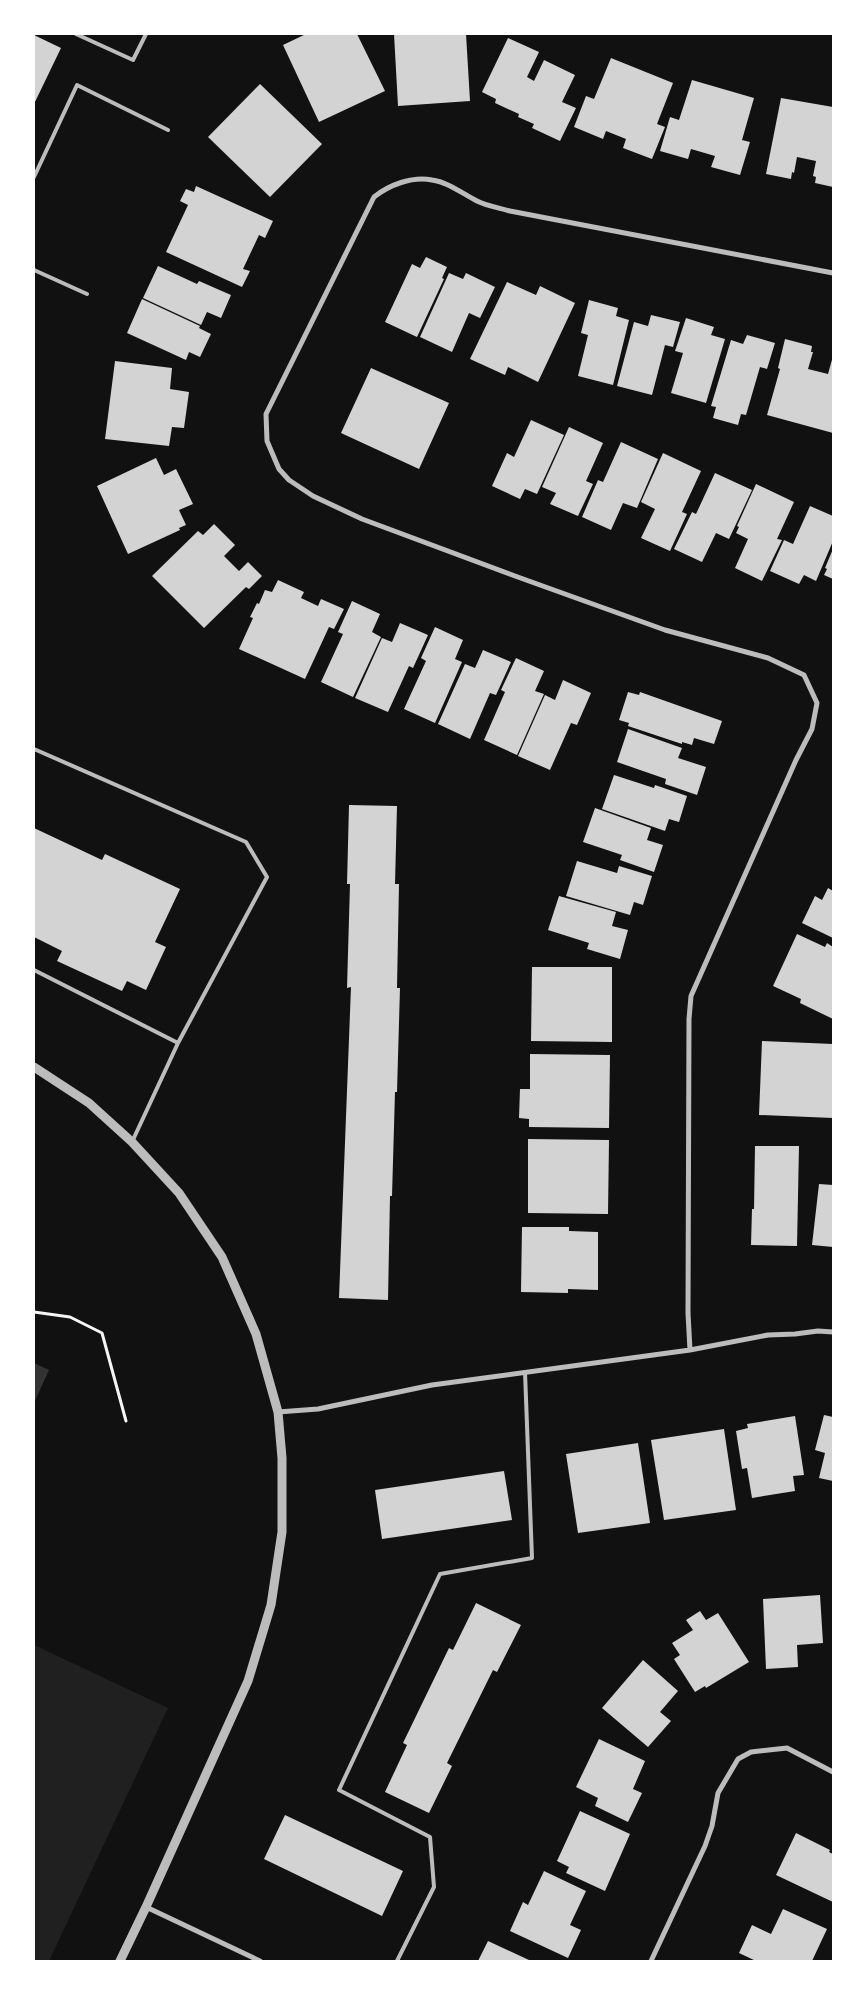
<svg xmlns="http://www.w3.org/2000/svg" width="867" height="1995" viewBox="0 0 867 1995" font-family="Inter,sans-serif">
<style>
.green{fill:#202020}
.water{fill:#333}
.building{fill:#d3d3d3}
.lines{fill:none;stroke-linecap:round;stroke-linejoin:round}
.path{stroke:#f5f5f5;stroke-width:3}
.service{stroke:#bcbcbc;stroke-width:4}
.minor{stroke:#bcbcbc;stroke-width:5}
.tertiary{stroke:#bcbcbc;stroke-width:9}
</style>
<rect width="100%" height="100%" fill="#111"/>
<path class="green" d="M34,1645L168,1708L49,1961H34Z"/>
<path class="water" d="M34,1363L49,1370L34,1403Z"/>
<path class="building" d="M306,34H357L385,91L319,122L283,45Z
M394,34H466L470,101L398,106Z
M34,35L61,48L34,104Z
M508,38L539,52L527,77L534,81L544,60L575,75L562,102L576,108L560,141L532,128L534,124L518,117L519,114L495,103L496,99L482,92Z
M611,58L673,83L657,124L665,127L652,159L623,148L626,139L606,131L603,139L574,127L586,96L594,99Z
M692,80L754,98L742,140L750,142L740,175L711,167L715,156L691,149L688,159L660,151L670,117L679,120Z
M260,84L322,144L270,197L208,137Z
M781,98L833,107V187L815,183L816,177L813,176L816,161L797,157L794,173L792,172L791,179L766,174Z
M196,186L273,221L265,238L259,235L243,269L250,271L242,287L166,252L188,205L180,201L186,189L194,192Z
M426,257L447,267L442,278L444,279L417,337L385,322L412,264L420,268Z
M158,266L197,284L199,281L231,295L221,318L207,312L201,325L143,298Z
M449,273L463,279L466,273L495,287L480,318L469,313L452,352L420,337Z
M507,282L536,295L540,286L575,303L538,382L508,367L505,375L470,359Z
M142,299L200,326L199,328L211,334L200,357L189,352L186,360L127,333Z
M589,300L618,308L616,316L629,320L613,385L578,376L588,335L581,333Z
M651,315L680,322L673,347L665,345L652,395L617,386L634,322L648,326Z
M686,318L714,327L711,335L725,339L706,403L671,393L683,353L675,351Z
M747,335L775,343L767,369L760,367L746,415L741,414L738,425L713,418L716,407L711,406L731,340L743,344Z
M785,339L812,346L811,352H813L808,369L828,374L833,356V433L767,415L780,369L778,368Z
M115,361L172,368L170,389L189,392L184,428L172,427L169,446L105,439Z
M371,368L449,403L419,469L341,433Z
M531,420L564,435L537,494L525,489L520,499L492,486L507,453L514,457Z
M569,427L603,443L586,481L593,484L578,516L550,504L556,493L542,487Z
M621,442L658,459L637,508L623,503L611,530L582,517L598,480L603,482Z
M663,453L701,471L682,512L687,514L670,551L641,538L655,509L641,502Z
M156,458L164,475L176,469L193,504L179,510L186,525L179,528L180,530L128,554L97,486Z
M715,473L752,490L729,539L716,533L702,562L674,549L692,512L696,514Z
M756,484L794,502L777,539L782,540L762,581L735,568L748,539L736,533L739,527L737,526Z
M810,506L833,516V541L816,581L804,575L799,584L770,571L784,540L793,544Z
M214,524L235,545L224,556L239,571L248,562L262,576L249,589L246,587L204,628L179,603L209,573L179,603L152,576L198,531L203,535Z
M833,549V579L824,575L827,569L825,568Z
M278,580L304,592L301,598L318,606L321,599L344,609L334,629L329,627L305,679L239,649L253,618L250,617L257,603L259,604L265,590L272,592Z
M352,601L380,614L372,632L381,637L353,697L321,682L343,634L338,632Z
M400,623L428,635L413,668L409,666L388,712L355,698L382,638L392,642Z
M435,627L463,640L455,659L462,662L435,723L404,709L426,661L421,658Z
M483,650L511,662L496,695L490,693L470,739L438,724L465,664L475,668Z
M516,658L544,671L535,691L544,694L517,755L484,740L505,692L501,690Z
M563,680L591,693L577,725L571,723L550,770L518,756L545,695L555,700Z
M628,692L639,695L640,692L722,721L714,744L694,738L692,745L682,742V744L628,726L629,723L619,720Z
M628,729L682,748L678,758L706,767L697,795L665,784L666,779L617,762Z
M614,775L654,788L655,785L687,796L679,822L669,819L665,831L602,809Z
M349,805L397,806L395,884H399L397,988H400L397,1092H395L392,1196H390L388,1300L339,1298L351,987L347,988L350,884H347Z
M595,808L651,828L647,840L663,845L654,872L620,860L622,855L583,842Z
M34,828L102,860L105,854L180,889L155,942L166,947L146,990L127,981L122,991L57,961L62,951L34,937Z
M577,861L617,873L619,866L652,876L643,905L634,902L630,915L566,896Z
M828,888L833,891V938L802,923L815,896L822,900Z
M559,896L616,912L612,926L628,930L620,959L587,949L589,943L548,930Z
M797,934L825,947L827,943L833,947V1019L800,1003L801,999L773,986Z
M532,967H612V1042L531,1041Z
M762,1041L833,1044V1118L759,1115Z
M530,1054L610,1055L609,1128L529,1127V1119L519,1118L520,1089H530Z
M528,1139L609,1140L608,1214L528,1213Z
M755,1146H799L797,1246L751,1245L752,1209H754Z
M819,1184L833,1185V1247L812,1245Z
M522,1227H569V1231L598,1232V1290L568,1289V1293L521,1292Z
M824,1415L833,1417V1481L819,1478L825,1453L815,1450Z
M795,1416L804,1475L793,1476L795,1491L752,1498L747,1468L742,1469L736,1431L748,1428L747,1424Z
M724,1429L736,1510L664,1520L651,1440Z
M638,1443L650,1523L578,1533L566,1454Z
M504,1471L512,1520L382,1539L375,1490Z
M820,1595L823,1643L797,1645L798,1667L766,1669L763,1599Z
M476,1603L521,1625L497,1672L493,1670L447,1763L452,1766L429,1813L385,1792L407,1745L403,1743L449,1648L453,1650Z
M700,1611L706,1620L718,1613L749,1662L706,1688L705,1686L695,1692L674,1659L680,1655L672,1643L693,1630L686,1620Z
M643,1660L678,1691L660,1712L671,1721L648,1747L602,1708Z
M599,1739L645,1761L633,1789L642,1793L628,1822L595,1806L598,1798L576,1787Z
M580,1811L630,1834L605,1891L566,1873L569,1867L557,1861Z
M285,1815L403,1871L382,1916L264,1859Z
M796,1833L830,1850L829,1852L833,1854V1902L776,1875Z
M544,1871L586,1891L570,1925L581,1930L568,1958L510,1931L523,1902L528,1905Z
M783,1909L827,1929L812,1961H756L739,1953L752,1925L771,1934Z
M488,1941L529,1960L478,1961Z"/>
<g class="lines">
<path class="path" d="M34,1312L70,1317L102,1333L126,1421"/>
<path class="service" d="M76,34L133,60L146,34
M34,177L77,85L168,130
M34,270L87,294
M34,749L246,842L267,877L178,1043
M34,970L178,1043L132,1142
M397,1961L434,1887L430,1837L339,1790L440,1574L532,1558L525,1372"/>
<path class="minor" d="M690,1350L688,1313L689,1019L691,996L796,760L812,729L817,703L804,675L768,658L665,630L515,576L362,519L313,496L289,480L279,469L267,441L266,414L374,197C389,185 412,176 432,180C448,182 463,194 477,201C487,206 500,208 510,211L833,273
M278,1412L318,1409L432,1385L690,1350L768,1335L795,1334L818,1331L833,1332
M146,1907L260,1961
M651,1961L705,1846L712,1826L718,1793L738,1759L751,1752L787,1748L833,1772"/>
<path class="tertiary" d="M34,1067L89,1103L132,1142L179,1193L222,1257L256,1334L278,1412L282,1458V1532L271,1605L248,1681L146,1907L120,1961"/>
</g>
<rect width="867" height="1995" fill="none" stroke="#ffffff" stroke-width="70"/>
</svg>
